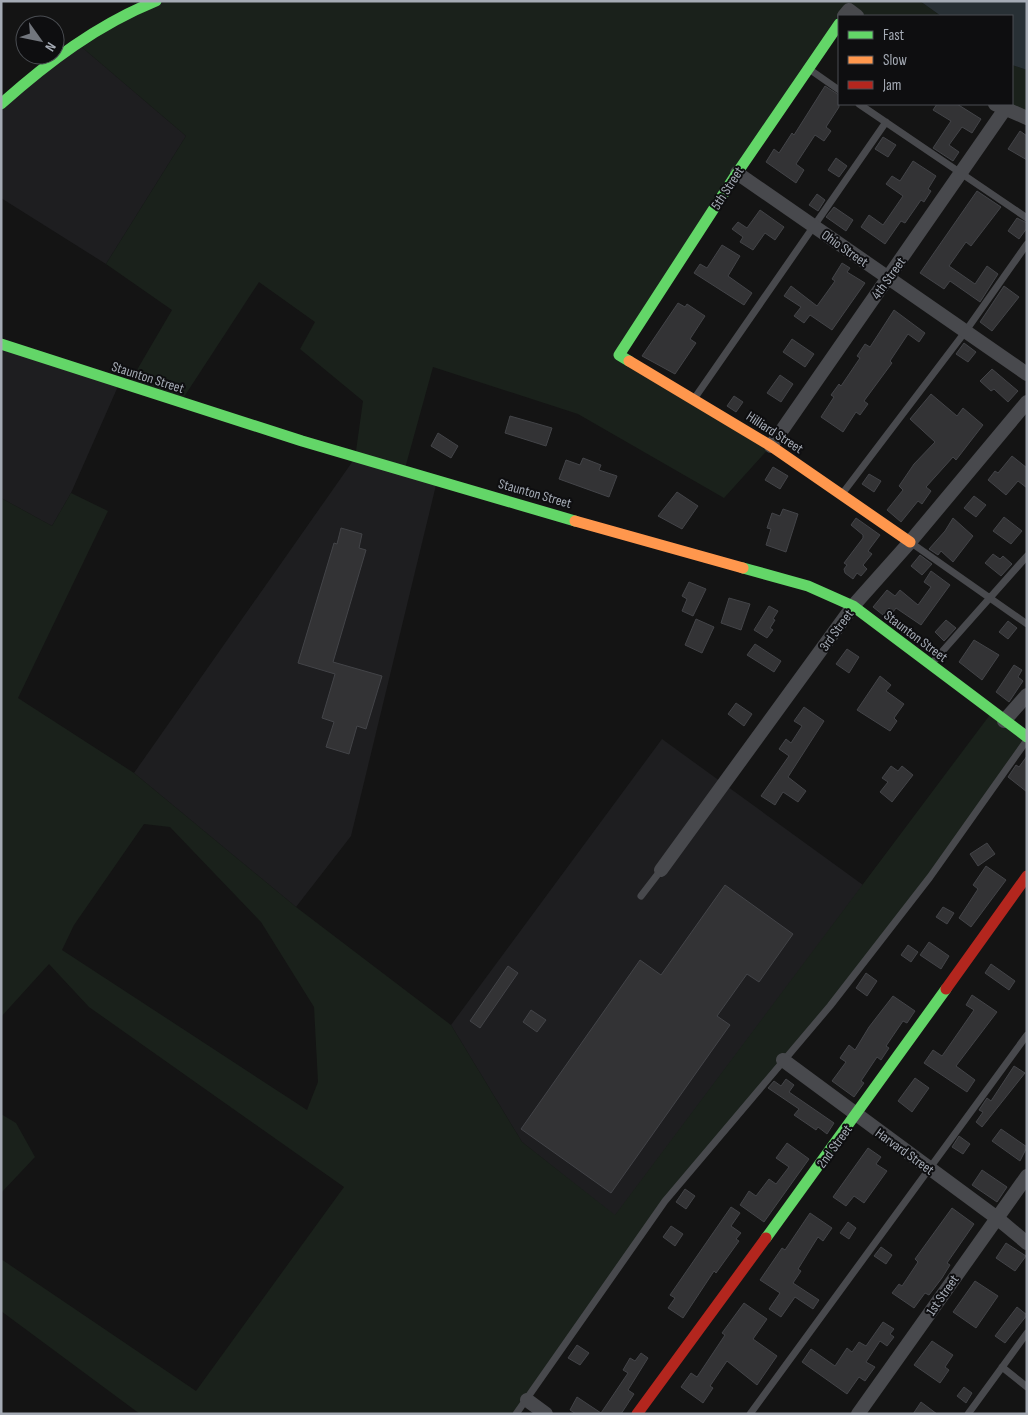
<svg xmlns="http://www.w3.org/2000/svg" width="1028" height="1415" viewBox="0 0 1028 1415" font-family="'Sofia Sans Condensed',sans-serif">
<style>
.built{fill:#1e1e20}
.green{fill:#1a211b;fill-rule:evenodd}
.water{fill:#283035}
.building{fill:#333335;stroke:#434448}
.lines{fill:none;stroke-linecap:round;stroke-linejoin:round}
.lane{stroke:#48494d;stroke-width:7}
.street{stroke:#48494d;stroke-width:14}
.fast{stroke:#63d668;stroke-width:11}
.slow{stroke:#ff974d;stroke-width:11}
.jam{stroke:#b3261e;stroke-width:11}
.labels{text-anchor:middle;stroke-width:4;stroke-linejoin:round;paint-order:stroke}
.street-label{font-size:14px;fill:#a5abb5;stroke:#0e0e10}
</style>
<rect width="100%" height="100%" fill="#141414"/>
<path class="built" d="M77,43L186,136L106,264L1,198V104Z
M1,344L119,384L71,493L52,526L1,498Z
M355,458L437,481L351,836L296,907L134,773Z
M662,739L863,885L615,1216L522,1142L451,1025Z"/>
<path class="green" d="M140,1H920L941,16H857L849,10L619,355L771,446L724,498L578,414L433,367L404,472L355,458L363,401L300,349L315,322L259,282L180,403L127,387L172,310L106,264L186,136L77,43Z
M1012,65L1027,70V118L995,104H1012Z
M71,493L108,511L18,698L134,773L296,907L451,1025L522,1142L615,1215L992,712L1027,737L930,877L830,1006L664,1201L516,1414H140L1,1311V1259L196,1391L344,1187L89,1007L49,964L1,1017V498L52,526ZM144,824L170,827L261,922L314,1007L318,1082L307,1110L62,950L74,925Z
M1,1114L16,1123L35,1157L1,1193Z"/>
<path class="water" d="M920,1H1027V70L1012,65V16H941Z"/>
<path class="building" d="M825,86L839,95V107L826,127L831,131L824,141L815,135L796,164L804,170L796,183L766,162L774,149L779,153L792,133L794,135Z
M937,104H957L981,119L972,133L962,127L949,145L959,152L953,161L933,148L951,121L933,110Z
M1020,131L1027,136V160L1008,149Z
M883,137L896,145L888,157L875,149Z
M836,158L847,166L839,177L828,170Z
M913,161L936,176L928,189L931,191L924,202L921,200L905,223L901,221L885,244L861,227L869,215L883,225L903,196L886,184L892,176L900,181Z
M977,191L1001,207L971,246L966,242L949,266L975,284L987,266L998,274L980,302L950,281L944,289L920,273Z
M817,194L825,200L818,211L809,205Z
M834,207L853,220L846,231L826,217Z
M760,210L784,227L775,240L765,233L753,250L740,242L743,237L732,229L738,222L747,228Z
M1017,218L1027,223V228L1019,239L1008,231Z
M722,245L740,256L728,276L752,293L744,305L694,273L700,264L707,268Z
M842,263L850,268L847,272L865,283L832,330L810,315L804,323L794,316L801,307L784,296L791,286L817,306L835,281L832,279Z
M1004,286L1019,297L992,331L980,322Z
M678,303L685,307L687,304L705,316L690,339L696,343L675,374L642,356Z
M894,310L925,333L919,342L908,334L890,361L892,363L864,401L868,404L860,415L856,412L843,432L821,417L834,397L831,395L839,384L841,386L860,358L857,356L865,344L870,347Z
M792,339L814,354L805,367L783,352Z
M964,343L976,352L968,362L956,354Z
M992,369L1018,391L1008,402L994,389L991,391L980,381Z
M780,375L793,384L781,402L767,393Z
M931,394L957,416L963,408L983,425L956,460L953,457L926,487L931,491L922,504L918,501L901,522L887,510L903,490L899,486L914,464L935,442L910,419Z
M734,396L743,402L736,412L727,406Z
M510,416L552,428L546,446L505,433Z
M438,433L458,446L451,458L431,446Z
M1012,456L1027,468V488L1018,481L1006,495L988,480L995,471L998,473Z
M583,458L601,465L599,470L617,476L609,497L559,479L566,460L580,465Z
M773,467L788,476L780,489L765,480Z
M869,474L881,481L874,492L862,484Z
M677,492L698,506L682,529L658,516Z
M974,496L986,505L976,517L964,508Z
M783,509L798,514L786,552L766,545L771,529L767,528L772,513L780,516Z
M1004,517L1022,531L1011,544L993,531Z
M856,518L880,535L868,551L872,554L863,565L867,569L861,576L857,573L853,579L845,573L844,569L847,565L844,563L863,538V535L851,525Z
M953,518L973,536L953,562L941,551L938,555L929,549L945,531Z
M341,528L362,534L359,548L366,550L333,662L382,676L366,729L357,726L349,754L326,747L334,722L322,718L335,674L298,663L334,543L337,544Z
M993,554L1000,559L1003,556L1012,564L1001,576L985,563Z
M920,555L932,564L922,575L911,566Z
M931,571L950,585L921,625L896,608L893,612L889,608L883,615L873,607L887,590L895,596L900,590L918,605L931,587L924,582Z
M689,582L706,589L693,616L682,611L687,599L682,596Z
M729,598L750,604L741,630L721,623Z
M769,606L778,611L773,619L775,620L770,628L773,630L767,638L754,630Z
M696,619L714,627L702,653L685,645Z
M946,620L956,628L944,641L935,632Z
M1008,621L1017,628L1008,639L999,632Z
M974,640L999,655L982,680L959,662Z
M755,644L781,661L774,672L747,655Z
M847,649L859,657L849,673L836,664Z
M1014,665L1022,670L1018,677L1023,681L1009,702L996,692Z
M880,676L891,685L886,691L904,704L894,718L897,721L890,731L857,710Z
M736,703L752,714L744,726L728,714Z
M804,707L824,721L788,777L806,791L798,802L783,792L775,805L761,796L789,756L779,749L786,739L791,743L802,726L794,721Z
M1027,756V792L1008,777L1016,765L1019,767Z
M891,766L898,771L902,766L913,775L892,802L880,792L888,782L882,778Z
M987,843L995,854L978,866L970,854Z
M986,866L1006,880L971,927L959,918L978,889L973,885Z
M725,885L793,934L759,982L747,974L717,1016L730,1025L611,1193L521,1129L640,960L661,975Z
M943,907L954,913L947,924L936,917Z
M929,942L949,956L941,969L920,955Z
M908,945L918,952L911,962L901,955Z
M991,964L1015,981L1009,990L985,973Z
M508,966L518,973L480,1028L470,1021Z
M866,973L877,981L867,996L856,988Z
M972,995L997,1012L956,1066L975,1080L967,1092L924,1063L933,1050L942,1056L974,1010L966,1005Z
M893,996L915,1011L907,1023L903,1021L886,1046L889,1048L881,1060L877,1057L861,1081L864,1083L854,1097L832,1081L846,1062L840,1058L849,1045L855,1050L869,1027Z
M531,1010L546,1020L537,1032L523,1022Z
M1014,1066L1025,1073L982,1127L976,1122L983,1112L979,1110L987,1098L991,1101Z
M915,1078L929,1088L912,1112L898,1101Z
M786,1079L794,1085L789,1092L834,1123L827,1134L818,1127L816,1130L794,1115L799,1109L768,1088L774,1081L781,1086Z
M1001,1129L1027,1147L1020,1161L992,1141Z
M959,1136L970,1144L963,1154L952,1147Z
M787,1143L809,1159L764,1222L740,1205L749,1191L756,1196L769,1179L776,1184L789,1167L776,1158Z
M868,1148L881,1157L876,1164L887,1171L864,1203L854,1196L846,1206L833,1197Z
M982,1170L1007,1187L997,1202L972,1185Z
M685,1189L695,1196L686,1209L676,1202Z
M731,1207L740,1213L731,1226L741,1233L736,1239L739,1241L716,1273L714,1271L683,1318L668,1308L675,1298L670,1295Z
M952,1208L974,1224L947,1263L950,1265L942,1278L929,1295L925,1293L914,1308L892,1293L899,1284L902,1286L918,1262L915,1259Z
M810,1213L832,1228L823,1241L818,1237L798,1269L801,1271L793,1283L819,1300L813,1309L795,1297L781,1317L769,1309L780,1293L760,1280L782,1248L785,1250Z
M848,1222L856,1228L849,1239L840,1233Z
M671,1226L683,1234L675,1246L663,1237Z
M1006,1243L1026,1256L1015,1271L996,1258Z
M881,1247L892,1255L886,1264L874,1256Z
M975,1281L998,1296L976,1328L953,1312Z
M744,1303L767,1319L753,1339L777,1356L757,1385L727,1361L710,1386L713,1388L703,1403L681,1387L691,1373L697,1377L725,1335L722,1333Z
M1017,1307L1027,1315L1005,1343L995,1336Z
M883,1322L894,1329L890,1334L894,1337L887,1346L880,1341L866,1362L875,1367L865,1381L859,1377L847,1394L802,1362L811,1349L835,1366L847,1348L852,1352L859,1342L866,1346Z
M932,1341L953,1355L945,1367L949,1370L940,1383L914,1365Z
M577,1345L589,1353L580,1365L568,1358Z
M641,1353L648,1358L628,1390L634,1394L621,1414H576L570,1410L577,1397L601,1413L628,1373L623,1370L630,1358L635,1361Z
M964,1387L972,1393L966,1403L957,1396Z
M921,1402L937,1414H913Z"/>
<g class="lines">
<path class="lane" d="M809,69L839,90
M859,104L1027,218
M694,399L886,122
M842,494L965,332L1027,244
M910,542L1027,624
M932,663L1027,556
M641,896L661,870
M1002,1367L1027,1387
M516,1414L665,1201L830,1006L930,877L1027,740
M750,1414L1027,1035
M968,1414L1027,1333"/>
<path class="street" d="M844,16L849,10L857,16
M995,104L1027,118
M737,173L1027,374
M771,446L1005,109
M1004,721L1027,695
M661,870L853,606L910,542L1027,402
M783,1060L997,1218L1027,1243
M527,1400L546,1414
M858,1414L1027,1176"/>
<path class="fast" d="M1,104C48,62 97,25 156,1
M1,344L302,441L575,521
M629,361L619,355L737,173L839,24
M743,568L808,586L853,606L1027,737
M766,1238L946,989"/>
<path class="slow" d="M629,361L771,446L910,542
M575,521L743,568"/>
<path class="jam" d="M946,989L1027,876
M637,1414L766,1238"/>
</g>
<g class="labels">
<g class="street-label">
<text transform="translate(727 188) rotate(-57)" y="5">5th Street</text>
<text transform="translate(845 248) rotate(35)" y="5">Ohio Street</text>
<text transform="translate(888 278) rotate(-54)" y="5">4th Street</text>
<text transform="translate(148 377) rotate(18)" y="5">Staunton Street</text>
<text transform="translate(775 432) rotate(33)" y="5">Hilliard Street</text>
<text transform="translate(535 493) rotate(16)" y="5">Staunton Street</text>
<text transform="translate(836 630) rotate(-54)" y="5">3rd Street</text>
<text transform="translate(916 636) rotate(37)" y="5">Staunton Street</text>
<text transform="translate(834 1146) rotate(-54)" y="5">2nd Street</text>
<text transform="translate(905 1151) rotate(36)" y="5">Harvard Street</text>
<text transform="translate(942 1295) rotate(-55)" y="5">1st Street</text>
</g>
</g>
<rect width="1028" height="1415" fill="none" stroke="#a5abb5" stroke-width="5"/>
<rect x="838" y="15" width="175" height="90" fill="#0e0e10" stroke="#4a4d52"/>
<rect x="848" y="31" width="25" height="8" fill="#63d668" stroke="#4a4d52"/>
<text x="883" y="40" font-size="15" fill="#a5abb5">Fast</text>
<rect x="848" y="56" width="25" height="8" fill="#ff974d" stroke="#4a4d52"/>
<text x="883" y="65" font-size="15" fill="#a5abb5">Slow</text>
<rect x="848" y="81" width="25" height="8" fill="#b3261e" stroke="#4a4d52"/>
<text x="883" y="90" font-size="15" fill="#a5abb5">Jam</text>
<g transform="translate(40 40) rotate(123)"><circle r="24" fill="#0e0e10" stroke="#4a4d52"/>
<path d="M0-4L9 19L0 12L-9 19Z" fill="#72767d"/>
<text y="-8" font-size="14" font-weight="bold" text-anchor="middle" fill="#a5abb5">N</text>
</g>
</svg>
